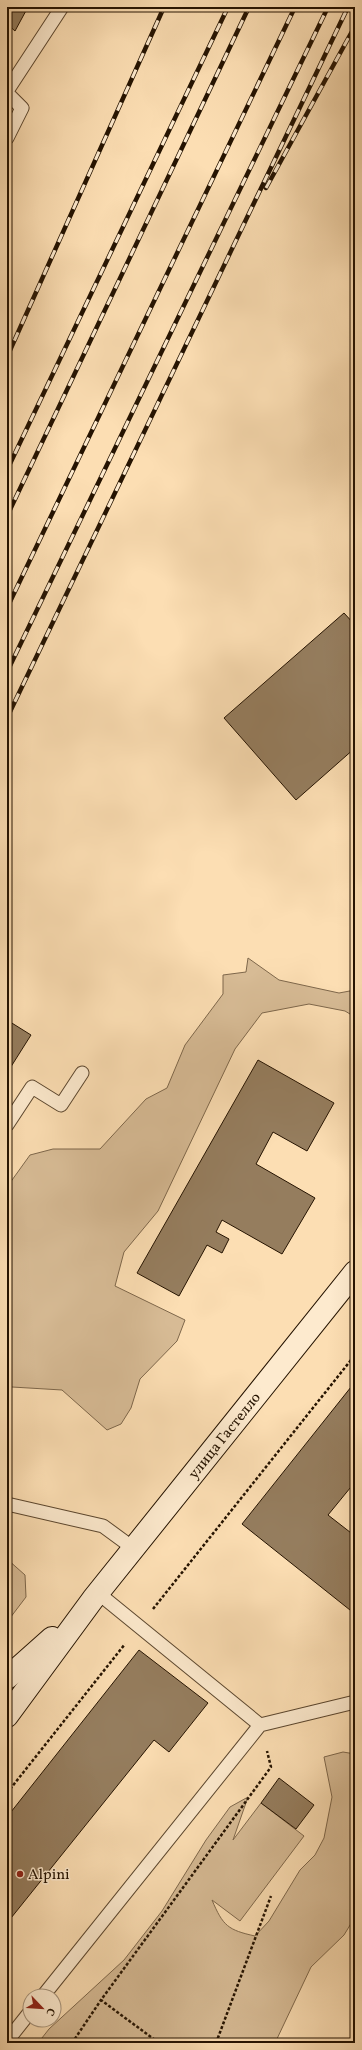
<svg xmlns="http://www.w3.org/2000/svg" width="362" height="2050" viewBox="0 0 362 2050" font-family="Vollkorn,serif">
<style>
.green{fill:#d7bb95;stroke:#7e674b}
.building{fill:#957d5e;stroke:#251301}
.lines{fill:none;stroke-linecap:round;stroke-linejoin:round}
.lane-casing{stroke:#5b462e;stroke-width:15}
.secondary-casing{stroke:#251301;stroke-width:24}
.path{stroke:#251301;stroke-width:2.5;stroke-dasharray:3 2;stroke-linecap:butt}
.lane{stroke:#fdeace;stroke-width:13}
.secondary{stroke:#fdeace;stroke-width:22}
.rail-casing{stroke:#251301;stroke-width:4.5}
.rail{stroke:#fdeace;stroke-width:3;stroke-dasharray:9;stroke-linecap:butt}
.poi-dot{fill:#8f2418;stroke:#fdeace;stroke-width:1.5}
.labels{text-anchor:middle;stroke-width:3;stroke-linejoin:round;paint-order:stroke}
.street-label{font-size:15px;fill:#251301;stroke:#fdeace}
.poi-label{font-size:15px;fill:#251301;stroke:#fdeace;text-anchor:start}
</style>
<rect width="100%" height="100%" fill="#fcdeb3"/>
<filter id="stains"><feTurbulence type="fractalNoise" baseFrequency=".005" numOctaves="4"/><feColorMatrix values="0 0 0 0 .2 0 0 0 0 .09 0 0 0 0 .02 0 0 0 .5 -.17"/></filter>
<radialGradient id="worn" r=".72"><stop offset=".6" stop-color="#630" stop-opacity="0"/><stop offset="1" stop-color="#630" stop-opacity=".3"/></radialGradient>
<path class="green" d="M248,958L279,980L339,993L355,990V1017L345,1011L309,1004L262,1013L235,1049L158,1211L124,1252L115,1286L185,1320L177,1341L140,1379L131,1408L121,1424L107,1430L62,1390L12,1387L7,1385V1220L9,1213L7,1211V1187L30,1155L53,1149H100L146,1099L167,1088L185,1045L223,994V975L246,972Z
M7,1559L25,1575L26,1597L7,1622Z
M343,1752L355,1754V1917L344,1935L311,1967L275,2043H38L49,2029L124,1960L162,1911L206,1840L230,1807L248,1797L233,1840L261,1803L304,1836L240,1921L212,1900C223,1926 228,1930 255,1936L269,1921L300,1870L315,1855L324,1838L332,1797L324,1757Z"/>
<path class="building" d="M7,7H28L15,31L7,24Z
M344,613L355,625V748L296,800L224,718Z
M7,1020L31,1035L7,1073Z
M258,1060L334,1103L307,1151L273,1132L256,1164L315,1198L282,1254L222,1220L216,1232L229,1239L222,1253L207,1245L179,1296L137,1273Z
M355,1382V1482L328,1515L355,1536V1614L242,1524Z
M139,1650L208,1703L169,1752L154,1740L7,1923V1817Z
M279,1778L314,1805L296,1829L261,1803Z"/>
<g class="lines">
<g class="lane-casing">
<path id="lane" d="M7,91L62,7
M7,93L22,108L7,138
M7,1125L32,1087L61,1105L82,1073
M7,1504L103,1526L133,1548
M98,1593L260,1725
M43,1996L260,1725L355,1702
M7,2041L30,2012"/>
</g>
<g class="secondary-casing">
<g id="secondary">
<path d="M7,1678L52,1638"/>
<path id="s1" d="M7,1716L93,1599L355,1272"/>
</g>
</g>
<path class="path" d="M153,1609L355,1355
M7,1793L125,1644
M72,2043L101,2000
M159,2043L101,2000L271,1767L267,1751
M216,2043L271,1896"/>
<use href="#lane" class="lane"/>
<use href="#secondary" class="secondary"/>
<g class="rail-casing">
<path id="rail" d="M266,188L355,26
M7,357L164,7
M7,470L228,7
M7,516L249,7
M7,608L295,7
M7,672L328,7
M7,718L348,7"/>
</g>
<use href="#rail" class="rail"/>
</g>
<circle class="poi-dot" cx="20" cy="1874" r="4"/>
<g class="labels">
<g class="street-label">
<text dy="5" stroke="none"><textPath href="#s1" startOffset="355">улица Гастелло</textPath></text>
</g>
<g class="poi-label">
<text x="28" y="1879">Alpini</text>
</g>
</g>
<rect width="362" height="2050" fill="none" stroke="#fcdeb3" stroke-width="24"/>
<rect x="8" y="8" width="346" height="2034" fill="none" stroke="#251301" stroke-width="2"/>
<rect x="12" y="12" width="338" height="2026" fill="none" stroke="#251301"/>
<g transform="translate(42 2008) rotate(115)"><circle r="19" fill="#fdeace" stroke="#a7947c"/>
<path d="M0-3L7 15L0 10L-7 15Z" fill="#8f2418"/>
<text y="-6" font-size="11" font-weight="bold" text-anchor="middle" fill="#251301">С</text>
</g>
<rect width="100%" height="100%" filter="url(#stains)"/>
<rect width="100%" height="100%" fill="url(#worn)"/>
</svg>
